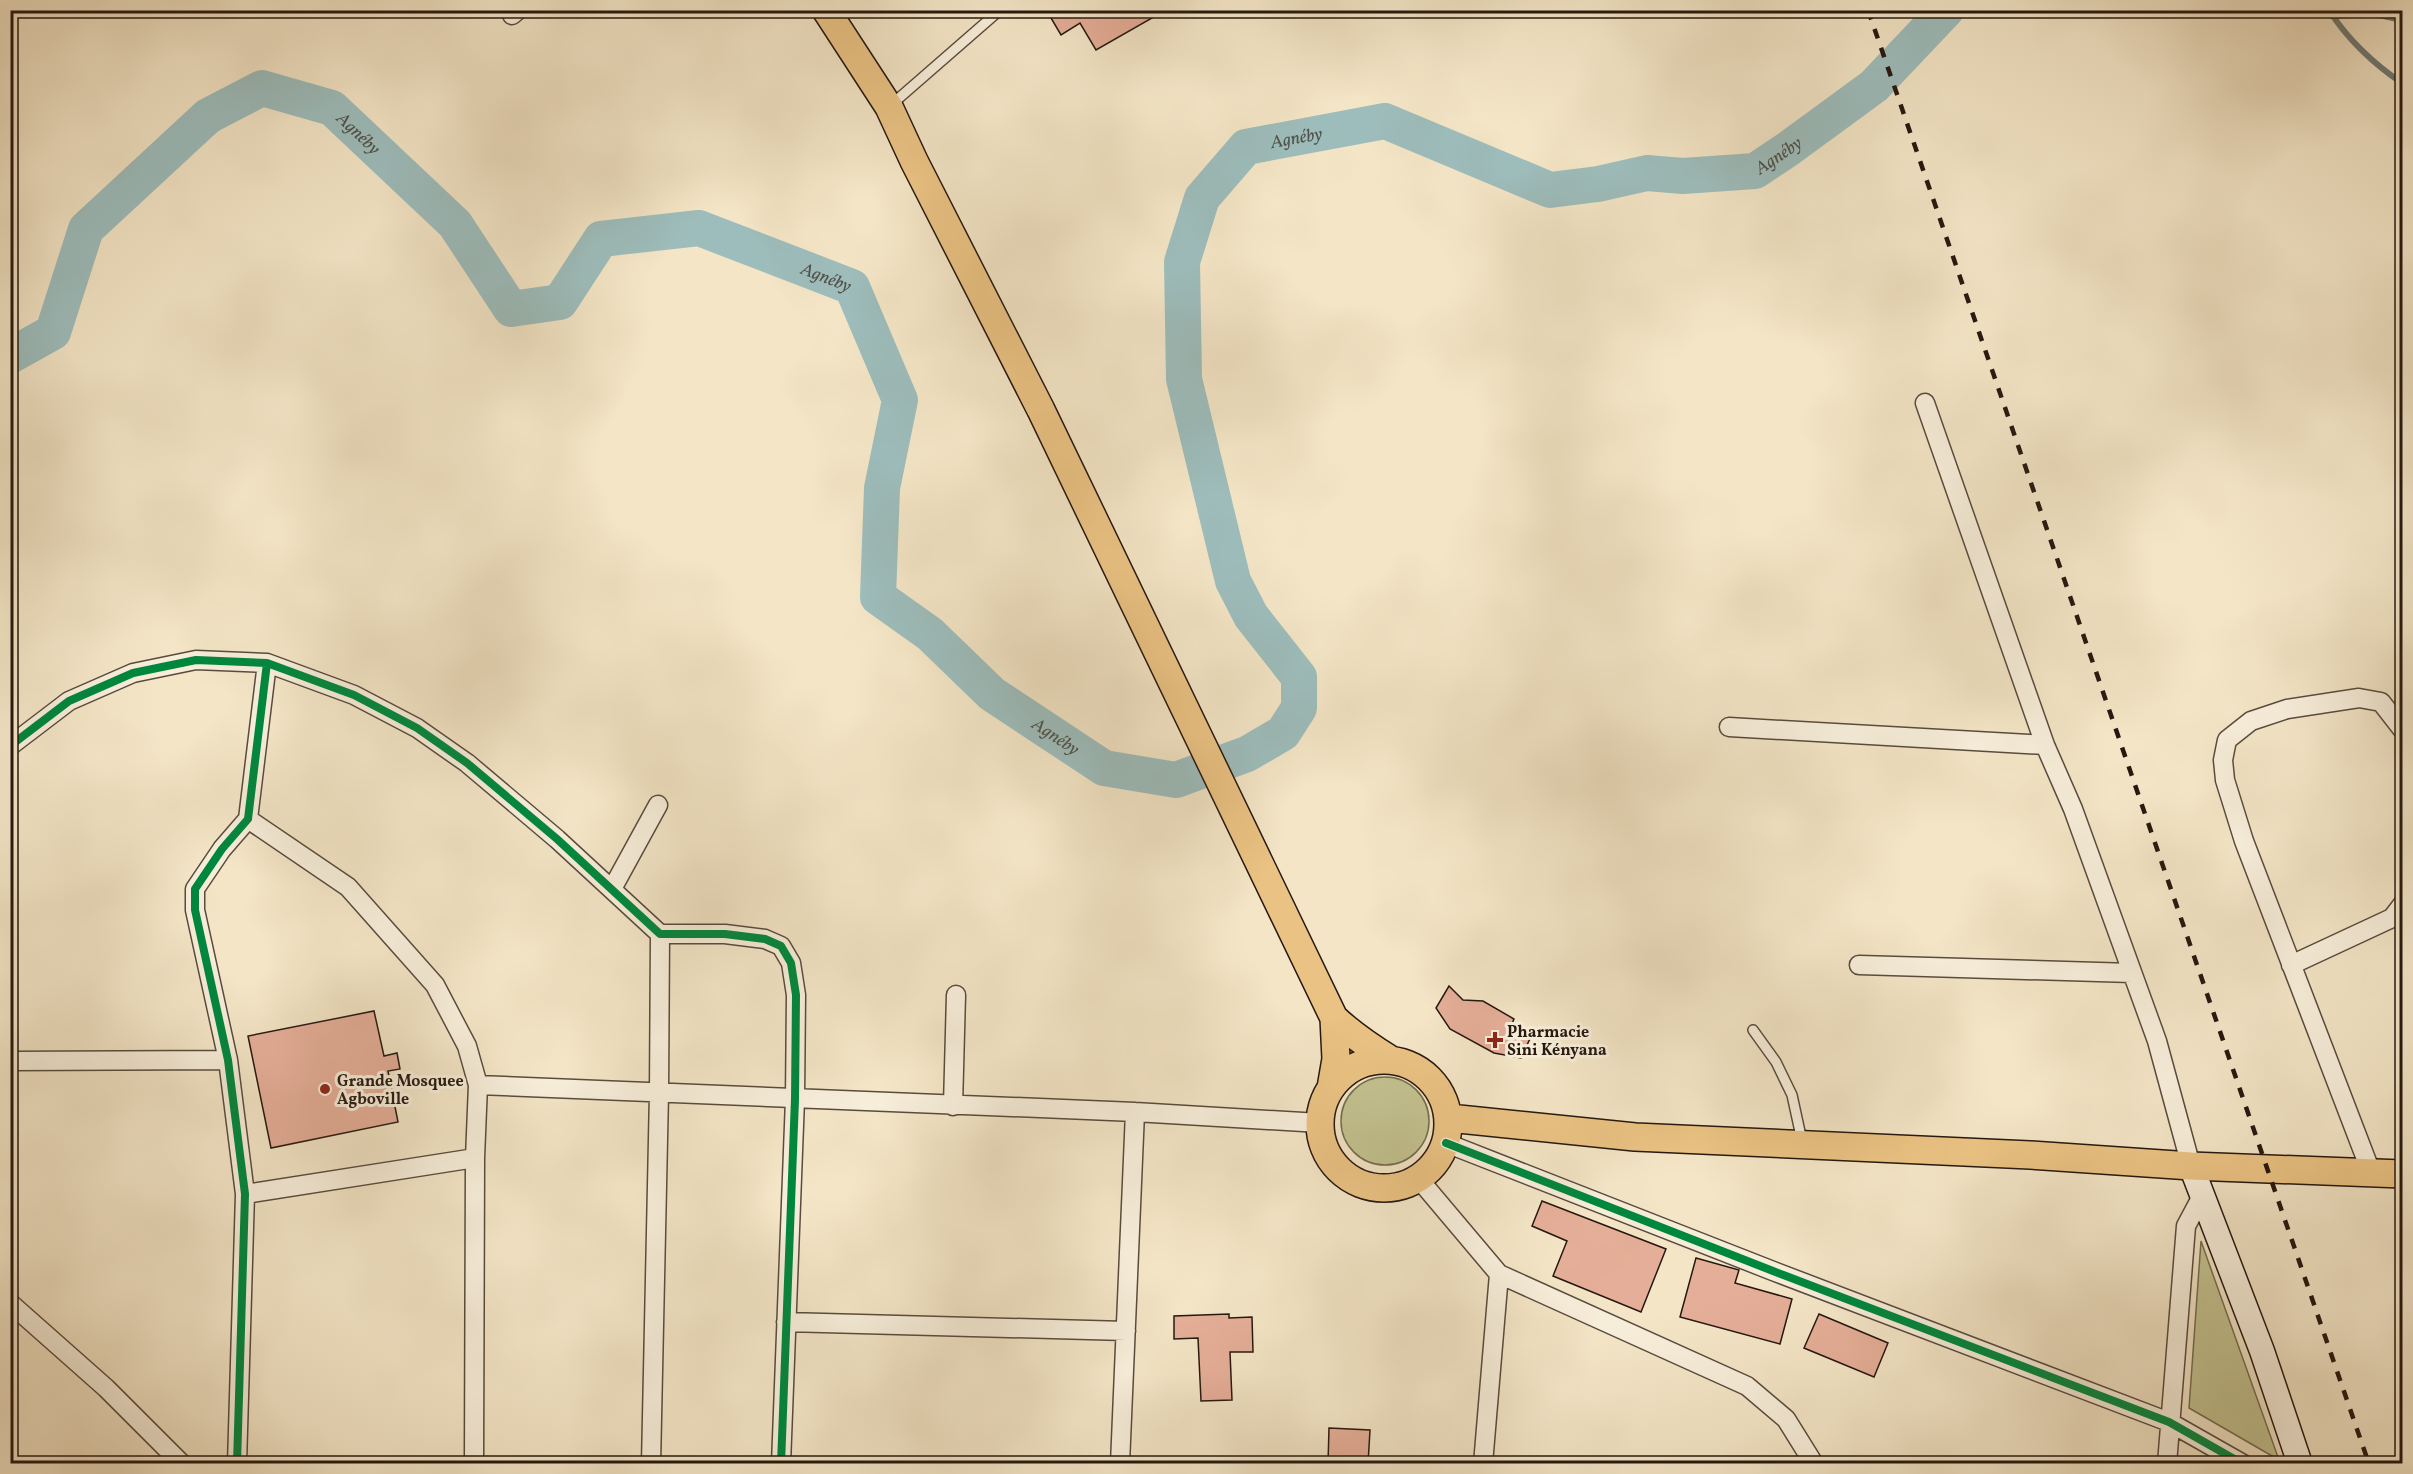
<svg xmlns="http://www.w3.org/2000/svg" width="2413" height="1474" viewBox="0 0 2413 1474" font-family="Vollkorn,serif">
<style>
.green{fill:#c3c290;stroke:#746d50;stroke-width:1.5}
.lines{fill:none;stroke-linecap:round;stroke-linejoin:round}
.stream{stroke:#6d7b77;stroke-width:6}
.river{stroke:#9dbdbc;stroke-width:36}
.building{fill:#e5ae98;stroke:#261810;stroke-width:1.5}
.service-casing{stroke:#594b3e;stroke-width:12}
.minor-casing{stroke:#594b3e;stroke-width:21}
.secondary-casing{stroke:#261810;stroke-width:27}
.primary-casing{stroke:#261810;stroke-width:30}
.service{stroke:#f7eeda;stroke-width:9}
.minor{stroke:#f7eeda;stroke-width:18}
.secondary{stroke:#f7eeda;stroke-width:24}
.primary{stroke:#eac283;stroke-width:27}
.rail{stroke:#261810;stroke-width:4.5;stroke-dasharray:10 10;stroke-linecap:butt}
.cycleway-casing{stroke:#f7eeda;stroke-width:11}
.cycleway{stroke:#00873e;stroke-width:8}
.poi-dot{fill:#8f2418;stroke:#f7eeda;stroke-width:2}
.labels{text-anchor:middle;stroke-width:6;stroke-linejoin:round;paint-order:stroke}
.poi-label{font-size:16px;font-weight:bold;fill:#261810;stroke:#f7eeda;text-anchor:start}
.water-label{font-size:18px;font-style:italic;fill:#50524c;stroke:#f7eeda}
</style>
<rect width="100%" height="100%" fill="#f3e5c6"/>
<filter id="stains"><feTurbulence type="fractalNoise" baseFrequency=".00333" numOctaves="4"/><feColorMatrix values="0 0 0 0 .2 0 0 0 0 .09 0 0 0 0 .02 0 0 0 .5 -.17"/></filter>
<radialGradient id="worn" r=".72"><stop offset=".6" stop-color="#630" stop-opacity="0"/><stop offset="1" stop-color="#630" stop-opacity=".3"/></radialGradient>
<path class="green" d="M1341 1121a44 44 0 1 1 88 0a44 44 0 1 1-88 0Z
M2201,1241L2279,1460L2189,1408Z"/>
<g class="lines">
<path class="stream" d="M2329,10C2347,39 2375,65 2402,83
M2332,16L2374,14L2402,20"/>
<path class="river" id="s1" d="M10,356L53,332L86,229L208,116L262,88L332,108L455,224L511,309L560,302L601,239L699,228L852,287L900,400L882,488L878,597L930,634L992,694L1104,768L1176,780L1247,754L1283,733L1299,708V677L1251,616L1233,581L1184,379L1182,262L1202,198L1246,147L1385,121L1550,190L1598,184L1647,173L1683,176L1755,171L1788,149L1874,86L1946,10"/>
</g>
<path class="building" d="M1065,10H1166L1096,50L1080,23L1061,35L1051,18Z
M1449,986L1463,1000L1483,1001L1514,1019L1510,1028L1534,1030L1521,1058L1494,1053L1450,1029L1436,1008Z
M374,1011L384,1056L397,1053L400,1069L388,1071L398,1122L271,1148L248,1036Z
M1542,1201L1666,1249L1641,1312L1553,1276L1567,1241L1532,1226Z
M1696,1258L1739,1270L1735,1283L1792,1299L1780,1344L1680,1317Z
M1229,1314V1318L1252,1317L1253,1352H1230L1232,1400L1201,1401L1198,1338L1174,1339V1316Z
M1819,1314L1888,1343L1874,1377L1804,1348Z
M1329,1428L1370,1430L1368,1464H1328Z"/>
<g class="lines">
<g class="service-casing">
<path id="service" d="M891,105L1000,10
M1753,1030L1776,1062L1792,1095L1802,1141"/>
</g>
<g class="minor-casing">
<path id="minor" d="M512,15L518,10
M1925,403L2045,745L2073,809L2157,1041L2191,1166
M1729,727L2045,745
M10,746L69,701L133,673L196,660L267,663L354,695L417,728L467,763L557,839L660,934H725L765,939L781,946L791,963L796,995L795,1099L781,1464
M248,819L348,887L435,985L467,1046L478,1085L475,1158L474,1464
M612,889L658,805
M1859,965L2132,973
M2291,965L2392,918L2402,905
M10,1061L228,1060
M478,1085L1135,1112L1320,1123
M953,1106L956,995
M1446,1143L1773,1271L2169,1422L2243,1464
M2371,1172L2244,841L2225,780L2223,760L2227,740L2251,721L2287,709L2359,698L2381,702L2402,729
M1418,1178L1499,1274L1747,1386L1786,1419L1814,1464
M245,1194L475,1158
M10,1303L106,1388L182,1464
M786,1322L1126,1331
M237,1464L245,1194L228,1060L195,910V889L222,849L248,819L267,663
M651,1464L659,1093L660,934
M1120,1464L1135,1112
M1483,1464L1499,1274
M2167,1464L2186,1226L2202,1196"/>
</g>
<g class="secondary-casing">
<path id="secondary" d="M2191,1166L2262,1351L2300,1464"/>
</g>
<g class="primary-casing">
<path id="primary" d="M826,10L889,107L914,161L1041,410L1334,1018C1352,1035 1370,1047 1391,1060
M1320 1124a64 64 0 1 1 128 0a64 64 0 1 1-128 0Z
M1331,1088L1336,1059L1334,1018
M1449,1118L1635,1137L2030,1155L2191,1166L2402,1174"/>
</g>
<use href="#service" class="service"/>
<use href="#minor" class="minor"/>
<use href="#secondary" class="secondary"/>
<use href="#primary" class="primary"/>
<path class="rail" d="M1868,10L2369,1464"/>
<g class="cycleway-casing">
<path id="cycleway" d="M10,746L69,701L133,673L196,660L267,663L354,695L417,728L467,763L557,839L660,934H725L765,939L781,946L791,963L796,995L795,1099L781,1464
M1446,1143L1773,1271L2169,1422L2243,1464
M237,1464L245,1194L228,1060L195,910V889L222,849L248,819L267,663"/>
</g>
<use href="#cycleway" class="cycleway"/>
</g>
<g class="poi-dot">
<path d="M1492 1031h6v6h6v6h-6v6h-6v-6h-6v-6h6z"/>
<circle cx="325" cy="1089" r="6"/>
</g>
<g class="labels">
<g class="poi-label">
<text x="1507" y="1037">Pharmacie<tspan x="1507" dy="18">Sini Kényana</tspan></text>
<text x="337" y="1086">Grande Mosquee<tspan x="337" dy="18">Agboville</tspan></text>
</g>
<g class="water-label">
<text dy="6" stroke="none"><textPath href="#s1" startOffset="494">Agnéby</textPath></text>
<text dy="6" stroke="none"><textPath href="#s1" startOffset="2600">Agnéby</textPath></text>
<text dy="6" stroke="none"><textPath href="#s1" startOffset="3104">Agnéby</textPath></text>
<text dy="6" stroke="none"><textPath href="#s1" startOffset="1088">Agnéby</textPath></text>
<text dy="6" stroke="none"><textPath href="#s1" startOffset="1664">Agnéby</textPath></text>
</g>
</g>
<rect width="2413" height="1474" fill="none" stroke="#f3e5c6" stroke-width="36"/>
<rect x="12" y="12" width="2389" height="1450" fill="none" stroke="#261810" stroke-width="3"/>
<rect x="18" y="18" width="2377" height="1438" fill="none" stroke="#261810" stroke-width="1.5"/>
<rect width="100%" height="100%" filter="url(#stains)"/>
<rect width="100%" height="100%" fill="url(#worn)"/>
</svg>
